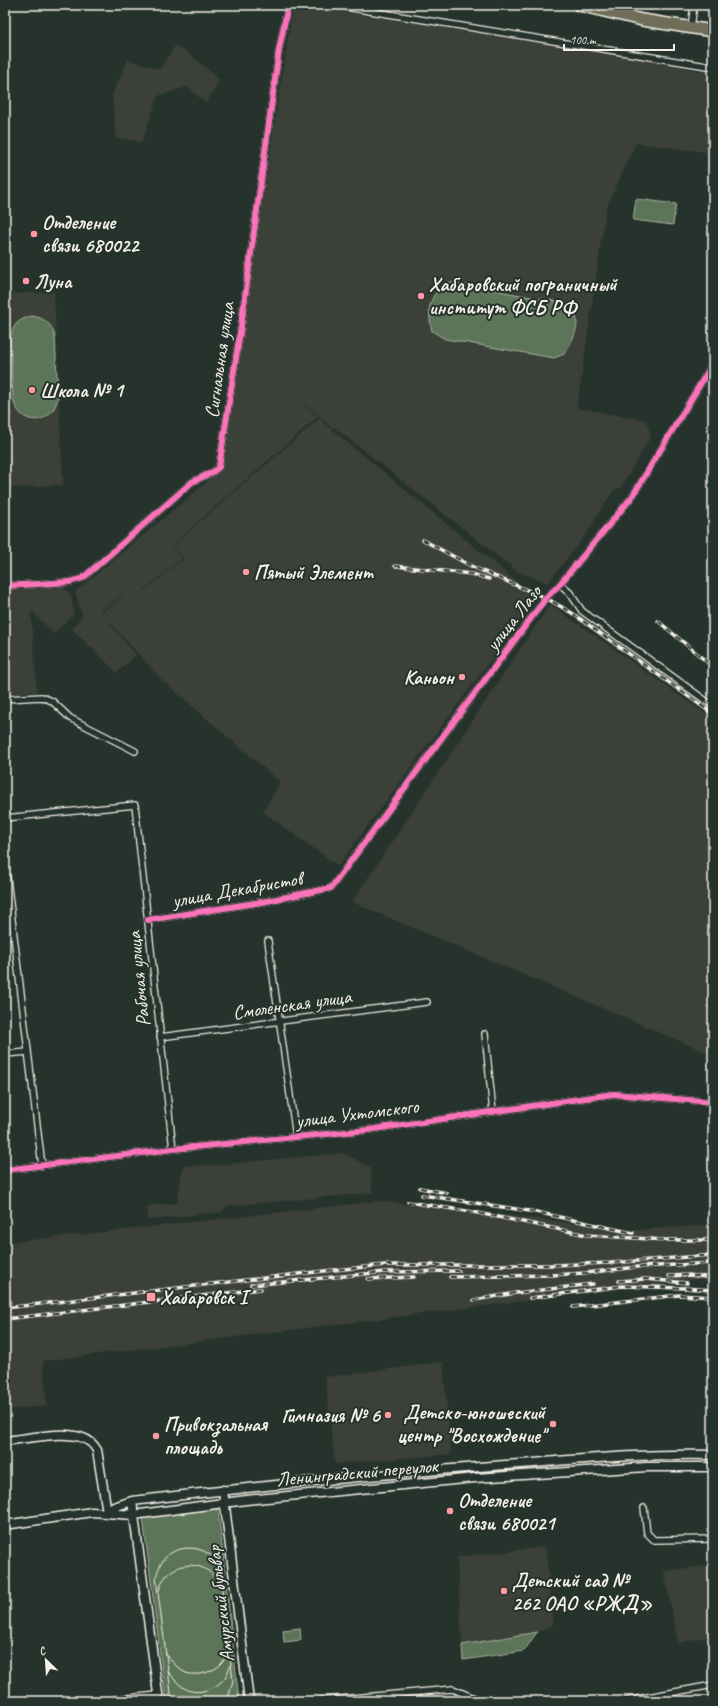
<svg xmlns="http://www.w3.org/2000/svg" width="718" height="1706" viewBox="0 0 718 1706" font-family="Caveat,sans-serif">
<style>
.built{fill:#3a3f39}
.green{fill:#5c7458;stroke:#a8b2a0}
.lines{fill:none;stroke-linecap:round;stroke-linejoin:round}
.street-casing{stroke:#f4f1e8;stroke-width:8}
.secondary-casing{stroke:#f4f1e8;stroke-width:11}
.highway-casing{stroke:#f4f1e8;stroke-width:14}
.street{stroke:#26332d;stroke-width:5.5}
.secondary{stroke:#26332d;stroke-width:8}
.highway{stroke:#706e59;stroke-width:11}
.tram{stroke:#f4f1e8;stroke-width:1}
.rail-casing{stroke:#f4f1e8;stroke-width:3.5}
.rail{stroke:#26332d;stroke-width:2;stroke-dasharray:6;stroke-linecap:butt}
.cycleway-casing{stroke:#26332d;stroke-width:8}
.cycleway{stroke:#fb73b8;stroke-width:6}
.poi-dot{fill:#ff9aa2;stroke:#26332d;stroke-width:1.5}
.labels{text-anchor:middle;stroke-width:4;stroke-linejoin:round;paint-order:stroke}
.poi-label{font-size:20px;font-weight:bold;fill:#f4f1e8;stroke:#26332d;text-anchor:start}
.street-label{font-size:20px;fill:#f4f1e8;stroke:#26332d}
</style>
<rect width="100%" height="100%" fill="#26332d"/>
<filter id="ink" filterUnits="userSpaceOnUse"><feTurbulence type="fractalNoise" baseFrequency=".025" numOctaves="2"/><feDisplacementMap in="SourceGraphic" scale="8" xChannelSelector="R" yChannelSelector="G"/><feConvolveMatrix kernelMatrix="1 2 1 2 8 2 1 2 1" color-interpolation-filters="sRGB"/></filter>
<g filter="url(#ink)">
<path class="built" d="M293,5L613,51L713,74V153L636,143L606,209L577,408L646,420L651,436L621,488L614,490L596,517L591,528L548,583L518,572L334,427L332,428L287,388L252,385L287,388L318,417L172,545L182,559L145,589L140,584L145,590L183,559L173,545L319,419L537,598L338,866L263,812L280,782L163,681L101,613L139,582L100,612L136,655L117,673L72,629L82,615L75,592L221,470Z
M175,46L186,51L220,80L206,103L187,87L158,96L142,142L116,138L112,95L128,60L160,69Z
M54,292L63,485L5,488V294Z
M64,587L71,595L74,614L54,634L31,610L37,692L8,694L5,655V590Z
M550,604L713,719V1055L352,902Z
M343,1153L371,1168L372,1193L227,1206L221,1212L148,1220L147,1206L177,1203L183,1166L214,1165Z
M378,1201L635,1230L713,1225V1285L700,1279L43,1361L47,1406L5,1410V1243Z
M443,1362L451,1454L335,1464L325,1377Z
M546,1547L553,1625L537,1632L462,1645L457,1557Z
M713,1565V1639L712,1636L678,1643L664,1571Z"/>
<path class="green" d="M636,199L676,204L673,225L633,220Z
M448,282L565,303C568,306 574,311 576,315C580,329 571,343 564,354L554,358L445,339L432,331C427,308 428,296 448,282Z
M32,316C45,318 52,324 55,337L58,397C53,426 20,428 13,399L10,339C12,326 18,319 32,316Z
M218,1509L239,1701H166L143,1518Z
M300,1628L301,1640L284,1642L283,1630Z
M537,1632L524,1651L463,1660L462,1645Z"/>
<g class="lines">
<g class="street-casing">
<path id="street" d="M333,5L713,67
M691,28L694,5
M560,584L570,593L582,611L713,706
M5,586L70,582L83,578L192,482L213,472L219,467L241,326L279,50L288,5
M5,699L42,697L52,701L70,718L135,751
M5,818L135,805L173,1149
M5,862L42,1166
M148,920L262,902L331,888L443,736L546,598L560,584L632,497L713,363
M5,936L14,935
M268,941L296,1137
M485,1034L493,1112
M160,1037L427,1002
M5,1054L28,1052
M5,1170L173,1149L368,1130L613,1094L713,1102
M644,1508L647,1533L654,1540L713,1539
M98,1701L158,1695
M318,1701L453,1689L481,1701
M626,1701L713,1685"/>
</g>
<g class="secondary-casing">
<path id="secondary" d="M5,1441C26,1439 63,1430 83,1438C89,1440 94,1445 97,1450L107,1512
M223,1490L249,1701
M132,1501L159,1701
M107,1512L114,1507L132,1501C256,1486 380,1474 505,1465C574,1460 643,1453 713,1455
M5,1525L92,1512L133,1515L246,1500L475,1478L647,1467H713"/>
</g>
<g class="highway-casing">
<path id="highway" d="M579,5L642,20L713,31"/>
</g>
<use href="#street" class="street"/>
<use href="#secondary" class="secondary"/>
<use href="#highway" class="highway"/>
<path class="tram" d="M159,1591C165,1559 208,1556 220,1586
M165,1653C171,1660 177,1669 186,1673C198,1677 218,1671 224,1660C226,1657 227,1652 228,1648
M168,1671C173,1678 179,1686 188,1690C200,1695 216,1688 224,1679C227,1676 229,1669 230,1665
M172,1701L156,1577C158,1570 160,1564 165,1558C177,1544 204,1545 215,1560C217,1563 218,1568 220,1572L233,1681L229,1695L224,1701"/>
<g class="rail-casing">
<path id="rail" d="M423,540L473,567L546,598L572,613L713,714
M395,566L472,574L489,579
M658,621L713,667
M420,1188L447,1193
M422,1195L536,1212L633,1233
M408,1202L473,1212L587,1235L665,1240H713
M639,1267L713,1263
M669,1276L689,1275L713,1278
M450,1277L551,1275L585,1273L637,1267
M368,1279L414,1277
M619,1281L646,1279L687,1283
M251,1285L385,1272L459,1271
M530,1298L622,1286L684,1288L713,1290
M474,1300L516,1293L593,1284
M573,1307L679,1295L713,1297
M5,1308L324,1271L385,1265H551L611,1263L713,1255
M5,1319L261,1289"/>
</g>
<use href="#rail" class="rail"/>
<g class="cycleway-casing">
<path id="cycleway" d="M5,586L70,582L83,578L192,482L213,472L219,467L241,326L279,50L288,5
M148,920L262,902L331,888L443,736L546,598L560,584L632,497L713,363
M5,1170L173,1149L368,1130L613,1094L713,1102"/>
</g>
<use href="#cycleway" class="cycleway"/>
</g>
</g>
<g class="poi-dot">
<circle cx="34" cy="234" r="4"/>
<circle cx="26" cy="281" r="4"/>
<circle cx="421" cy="296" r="4"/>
<circle cx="32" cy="390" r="4"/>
<circle cx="246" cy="572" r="4"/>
<circle cx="462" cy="677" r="4"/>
<rect x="146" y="1292" width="10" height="10" rx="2"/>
<circle cx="388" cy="1415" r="4"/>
<circle cx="553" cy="1424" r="4"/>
<circle cx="156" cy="1436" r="4"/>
<circle cx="450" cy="1511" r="4"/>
<circle cx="504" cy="1591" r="4"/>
</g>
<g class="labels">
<g class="poi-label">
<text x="42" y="229">Отделение<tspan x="42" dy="23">связи 680022</tspan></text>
<text x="34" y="288">Луна</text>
<text x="429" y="291">Хабаровский пограничный<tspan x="429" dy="23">институт ФСБ РФ</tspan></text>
<text x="40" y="397">Школа № 1</text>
<text x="254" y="579">Пятый Элемент</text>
<text x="454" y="684" text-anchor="end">Каньон</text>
<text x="160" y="1304">Хабаровск I</text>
<text x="545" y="1419" text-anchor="end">Детско-юношеский<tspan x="545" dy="23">центр "Восхождение"</tspan></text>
<text x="380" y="1422" text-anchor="end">Гимназия № 6</text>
<text x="164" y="1431">Привокзальная<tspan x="164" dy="23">площадь</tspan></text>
<text x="458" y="1507">Отделение<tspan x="458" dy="23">связи 680021</tspan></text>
<text x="512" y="1587">Детский сад №<tspan x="512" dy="23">262 ОАО «РЖД»</tspan></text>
</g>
<g class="street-label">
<text transform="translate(219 360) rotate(-82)" y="7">Сигнальная улица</text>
<text transform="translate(513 618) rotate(-52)" y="7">улица Лазо</text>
<text transform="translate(237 889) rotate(-10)" y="7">улица Декабристов</text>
<text transform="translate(138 979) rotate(-96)" y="7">Рабочая улица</text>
<text transform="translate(292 1004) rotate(-8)" y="7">Смоленская улица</text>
<text transform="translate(357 1113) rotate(-7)" y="7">улица Ухтомского</text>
<text transform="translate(357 1472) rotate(-5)" y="7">Ленинградский переулок</text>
<text transform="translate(220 1604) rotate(-97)" y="7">Амурский бульвар</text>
</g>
</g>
<rect width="718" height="1706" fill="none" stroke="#26332d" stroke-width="20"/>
<rect x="10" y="10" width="698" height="1686" fill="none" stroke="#f4f1e8" stroke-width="1.5" filter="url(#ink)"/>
<g transform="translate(46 1660) rotate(335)" stroke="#26332d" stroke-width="3" paint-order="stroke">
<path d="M0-3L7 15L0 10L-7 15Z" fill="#f4f1e8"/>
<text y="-6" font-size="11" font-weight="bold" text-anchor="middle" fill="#f4f1e8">С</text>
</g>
<path d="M564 44v6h110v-6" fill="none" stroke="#f4f1e8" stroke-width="2"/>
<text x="570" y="44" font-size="12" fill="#f4f1e8" stroke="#26332d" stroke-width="3" paint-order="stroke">100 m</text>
</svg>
